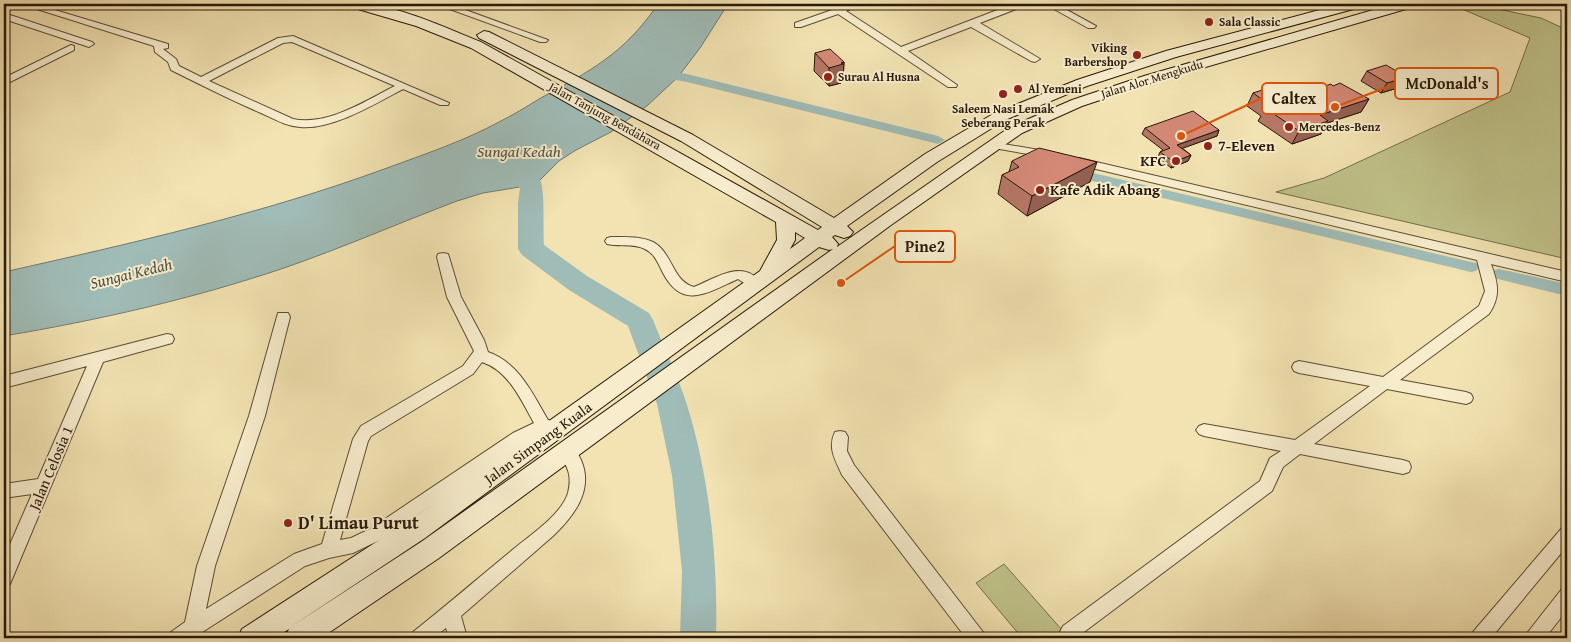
<svg xmlns="http://www.w3.org/2000/svg" width="1571" height="642" viewBox="0 0 1571 642" font-family="'Gentium Book Plus',serif">
<style>
.green{fill:#c0c289;stroke:#746e4a}
.water{fill:#a0bcb7;stroke:#707b72}
.lines{fill:none;stroke-linecap:round;stroke-linejoin:round}
.canal{fill:#a0bcb7;fill-rule:evenodd}
.river{fill:#a0bcb7;fill-rule:evenodd}
.street-casing{stroke:#5b4c34;stroke-width:2}
.secondary-casing{stroke:#28190a;stroke-width:2}
.street{fill:#f7edcd;fill-rule:evenodd}
.secondary{fill:#f7edcd;fill-rule:evenodd}
.wall{fill:#b67666;stroke:#28190a}
.shaded-wall{fill:#946053;stroke:#28190a}
.building{fill:#d48977;stroke:#28190a}
.poi-dot{fill:#8f2418;stroke:#f7edcd;stroke-width:2}
.labels{text-anchor:middle;stroke-width:4;stroke-linejoin:round;paint-order:stroke}
.far-poi-label{font-size:12px;font-weight:bold;fill:#28190a;stroke:#f7edcd;text-anchor:start}
.far-street-label{font-size:12px;fill:#28190a;stroke:#f7edcd}
.poi-label{font-size:15px;font-weight:bold;fill:#28190a;stroke:#f7edcd;text-anchor:start}
.street-label{font-size:15px;fill:#28190a;stroke:#f7edcd}
.water-label{font-size:16px;font-style:italic;fill:#525247;stroke:#f7edcd}
.near-poi-label{font-size:18px;font-weight:bold;fill:#28190a;stroke:#f7edcd;text-anchor:start}
.leader{fill:none;stroke:#de560c;stroke-width:2}
.callout-dot{fill:#de560c;stroke:#f7edcd;stroke-width:2}
.callout{fill:#f7edcd;stroke:#de560c;stroke-width:2}
.callout-label{font-size:16px;text-anchor:middle;font-weight:bold;fill:#28190a}
</style>
<rect width="100%" height="100%" fill="#f3e3b2"/>
<filter id="stains"><feTurbulence type="fractalNoise" baseFrequency=".004" numOctaves="4"/><feColorMatrix values="0 0 0 0 .2 0 0 0 0 .09 0 0 0 0 .02 0 0 0 .5 -.17"/></filter>
<radialGradient id="worn" r=".72"><stop offset=".6" stop-color="#630" stop-opacity="0"/><stop offset="1" stop-color="#630" stop-opacity=".3"/></radialGradient>
<path class="green" d="M1478,5L1541,18L1567,30V259L1276,192L1324,178L1510,92L1530,38L1462,9Z
M1004,564L1069,638H1022L976,583Z"/>
<path class="water" d="M658,4H728L700,48L678,77L648,105L611,132L576,150L559,161L540,180L532,185L483,193L457,201C399,223 342,248 284,268C192,299 99,320 4,336V272C133,243 262,214 387,168C425,154 464,141 499,122C513,115 526,107 539,99C590,71 624,54 658,4Z"/>
<g class="lines">
<path class="canal" d="M658,69L687,74L938,136L945,140L938,144L687,82L654,76L652,73Z
M1072,168L1471,262L1476,263L1479,267L1476,271L1471,272L1067,175L1065,172L1067,169Z
M1499,269L1567,284V296L1494,278L1491,274L1494,270Z"/>
<path class="river" d="M500,157L508,159L540,180C545,187 543,233 544,245L587,276L649,313L653,320C664,348 678,376 687,405C710,479 718,561 716,638H680L682,571L672,475L657,404L628,326L569,290L522,255L518,249V203L520,188L492,169L489,164L492,159Z"/>
<g class="street-casing">
<path id="street" d="M21,4H35L168,44V48L163,49L176,59L179,66L201,77L278,38L293,36L449,103L448,105H440L403,89C375,104 332,130 300,127C286,126 274,119 261,113C231,100 201,85 171,70L168,62L155,52L154,46ZM292,42L395,86C365,101 328,126 293,119L209,81L283,43Z
M408,4H419L412,8L409,7Z
M436,4H449L548,40L546,42H540Z
M825,4H835L840,7L850,4H862L846,11L901,47L1013,4H1025L1024,6L980,23L1040,59L1035,62L1031,61L971,27L908,51L957,85L956,87H948L838,14L801,27H795V23L832,10Z
M1045,4H1056L1096,26L1094,28H1088Z
M1155,4H1167L1168,5L1163,8Z
M1306,4H1319L1334,11L1329,14L1326,13Z
M4,13L92,42L94,44L89,47L86,46L4,19Z
M71,45L74,46V50L4,85V78Z
M992,142L1051,152L1057,155L1051,158L988,147L986,145L988,143Z
M1079,158L1567,272V282L1491,264C1498,283 1501,296 1489,314L1400,380L1466,392L1471,394L1473,398L1471,402L1466,404L1387,389L1314,444L1403,460L1409,462L1411,467L1409,472L1403,474L1300,454L1283,467L1272,491L1076,638H1062L1060,632L1063,626L1260,481L1270,458L1281,451L1204,436L1199,434L1196,430L1199,426L1204,424L1295,440L1370,386L1299,373L1294,371L1292,367L1294,363L1299,361L1383,377L1479,306L1485,291L1477,260L1075,164L1073,162L1075,160Z
M611,237C625,237 640,236 653,242C673,253 672,281 694,287C716,278 745,257 762,285L760,288L755,290L738,279C708,292 683,311 663,273C658,263 655,254 645,249C633,243 619,247 607,244L605,241L607,238Z
M443,253L448,254L449,257L461,297L484,340L488,352C519,363 532,393 548,420L564,424L567,428L564,432L559,434L544,432L523,443L382,539L353,553L329,558L305,566L193,638H168L171,632L185,622L197,566L249,416L278,313H288L290,317L265,416L215,566L206,609L294,554L322,544L353,439L361,426L463,366L474,351L447,297L437,257L438,254ZM482,362C509,371 521,400 534,423L513,433L370,529L351,538L340,540L368,441L371,436L473,374Z
M167,334L172,335L174,339L172,343L103,362L10,584L4,586V558L32,494L4,498V484L38,479L87,366L4,388V376Z
M840,431L845,432L848,437L847,451L854,465L983,632L986,638H966L842,475C836,461 827,448 835,432Z
M566,443C574,446 578,453 581,460C594,490 574,516 553,536L461,616L467,638H449L446,628L433,638H410L413,632C446,606 477,579 510,552C527,537 561,516 568,493C573,473 566,466 558,450L560,445Z
M1567,526V546L1491,638H1470L1473,632L1561,529Z
M1567,587V610L1545,638H1525L1528,632L1561,590Z"/>
</g>
<g class="secondary-casing">
<path id="secondary" d="M349,4C390,1 443,27 481,42L818,230L822,227L681,141L479,38L477,35L484,31L489,32L693,135L834,218L925,154L993,114L1077,80L1166,51L1342,4H1363L1361,7L1176,57L1087,86L1005,120L937,162L847,226L853,232L850,236L844,238L835,235L832,237L838,244L837,247L1010,127L1072,100L1144,76L1394,4H1415L1413,7L1154,82L1082,106L1022,133L891,225L439,558L321,638H285L289,629L274,638H238L242,629L407,522L760,271L777,240L776,222L471,48L416,26L351,7ZM795,232L805,238L790,249L795,240ZM819,247L829,250L833,249L421,542L289,628L425,538Z"/>
</g>
<use href="#street" class="street"/>
<use href="#secondary" class="secondary"/>
</g>
<path class="wall" d="M815,53L844,62L843,81H842L841,83L829,86L814,71Z
M1367,71L1401,87L1381,93L1361,81Z
M1253,93L1292,97L1369,99L1361,112L1327,123L1321,134L1292,144L1258,121L1261,116L1247,106Z
M1145,128L1219,130L1217,136L1182,148L1191,155L1188,161L1171,168L1158,157L1160,152L1163,150L1142,134Z
M1012,161L1090,182L1027,216L998,194L1002,175L1009,172Z"/>
<path class="shaded-wall" d="M844,62L843,81H842L841,83L829,86V68Z
M1407,77L1401,87L1381,93L1387,83Z
M1369,99L1361,112L1327,123L1321,134L1292,144L1299,131L1320,115Z
M1219,130L1217,136L1175,151L1177,145Z
M1191,155L1188,161L1171,168L1174,162Z
M1097,162L1090,182L1027,216L1032,196Z"/>
<path class="building" d="M830,49L844,62L841,63L843,64L829,68L815,53Z
M1386,65L1407,77L1387,83L1367,71Z
M1340,83L1369,99L1320,115L1328,121L1299,131L1265,108L1271,106L1253,93L1275,86L1292,97L1331,84L1333,86Z
M1193,111L1219,130L1177,145L1191,155L1174,162L1160,152L1170,148L1145,128Z
M1039,148L1097,162L1032,196L1002,175L1019,167L1012,161Z"/>
<g class="poi-dot">
<circle cx="1209" cy="22" r="5"/>
<circle cx="1137" cy="55" r="5"/>
<circle cx="828" cy="77" r="5"/>
<circle cx="1018" cy="89" r="5"/>
<circle cx="1003" cy="94" r="5"/>
<circle cx="1289" cy="127" r="5"/>
<circle cx="1208" cy="146" r="5"/>
<circle cx="1176" cy="161" r="5"/>
<circle cx="1040" cy="190" r="5"/>
<circle cx="288" cy="523" r="5"/>
</g>
<g class="labels">
<g class="far-poi-label">
<text x="1219" y="26">Sala Classic</text>
<text x="1127" y="52" text-anchor="end">Viking<tspan x="1127" dy="14">Barbershop</tspan></text>
<text x="838" y="81">Surau Al Husna</text>
<text x="1028" y="93">Al Yemeni</text>
<text x="1003" y="113" text-anchor="middle">Saleem Nasi Lemak<tspan x="1003" dy="14">Seberang Perak</tspan></text>
<text x="1299" y="131">Mercedes-Benz</text>
</g>
<g class="far-street-label">
<text transform="translate(1152 79) rotate(-17)" y="4">Jalan Alor Mengkudu</text>
<text transform="translate(605 116) rotate(29)" y="4">Jalan Tanjung Bendahara</text>
</g>
<g class="poi-label">
<text x="1218" y="151">7-Eleven</text>
<text x="1166" y="166" text-anchor="end">KFC</text>
<text x="1050" y="195">Kafe Adik Abang</text>
</g>
<g class="street-label">
<text transform="translate(538 443) rotate(-36)" y="5">Jalan Simpang Kuala</text>
<text transform="translate(51 468) rotate(-67)" y="5">Jalan Celosia 1</text>
</g>
<g class="water-label">
<text x="519" y="157">Sungai Kedah</text>
<text transform="translate(131 273) rotate(-14)" y="6">Sungai Kedah</text>
</g>
<g class="near-poi-label">
<text x="298" y="529">D' Limau Purut</text>
</g>
</g>
<path class="leader" d="M1335 107L1395 84M1181 136L1262 98M841 283L895 246"/>
<g class="callout-dot">
<circle cx="1335" cy="107" r="5"/>
<circle cx="1181" cy="136" r="5"/>
<circle cx="841" cy="283" r="5"/>
</g>
<g class="callout">
<rect x="1395" y="68" width="103" height="31" rx="5"/>
<rect x="1262" y="83" width="65" height="31" rx="5"/>
<rect x="895" y="231" width="60" height="31" rx="5"/>
</g>
<g class="callout-label">
<text x="1447" y="89">McDonald's</text>
<text x="1294" y="104">Caltex</text>
<text x="925" y="252">Pine2</text>
</g>
<rect width="1571" height="642" fill="none" stroke="#f3e3b2" stroke-width="20"/>
<rect x="5" y="5" width="1561" height="632" fill="none" stroke="#28190a" stroke-width="2.5"/>
<rect x="10" y="10" width="1551" height="622" fill="none" stroke="#28190a"/>
<rect width="100%" height="100%" filter="url(#stains)"/>
<rect width="100%" height="100%" fill="url(#worn)"/>
</svg>
